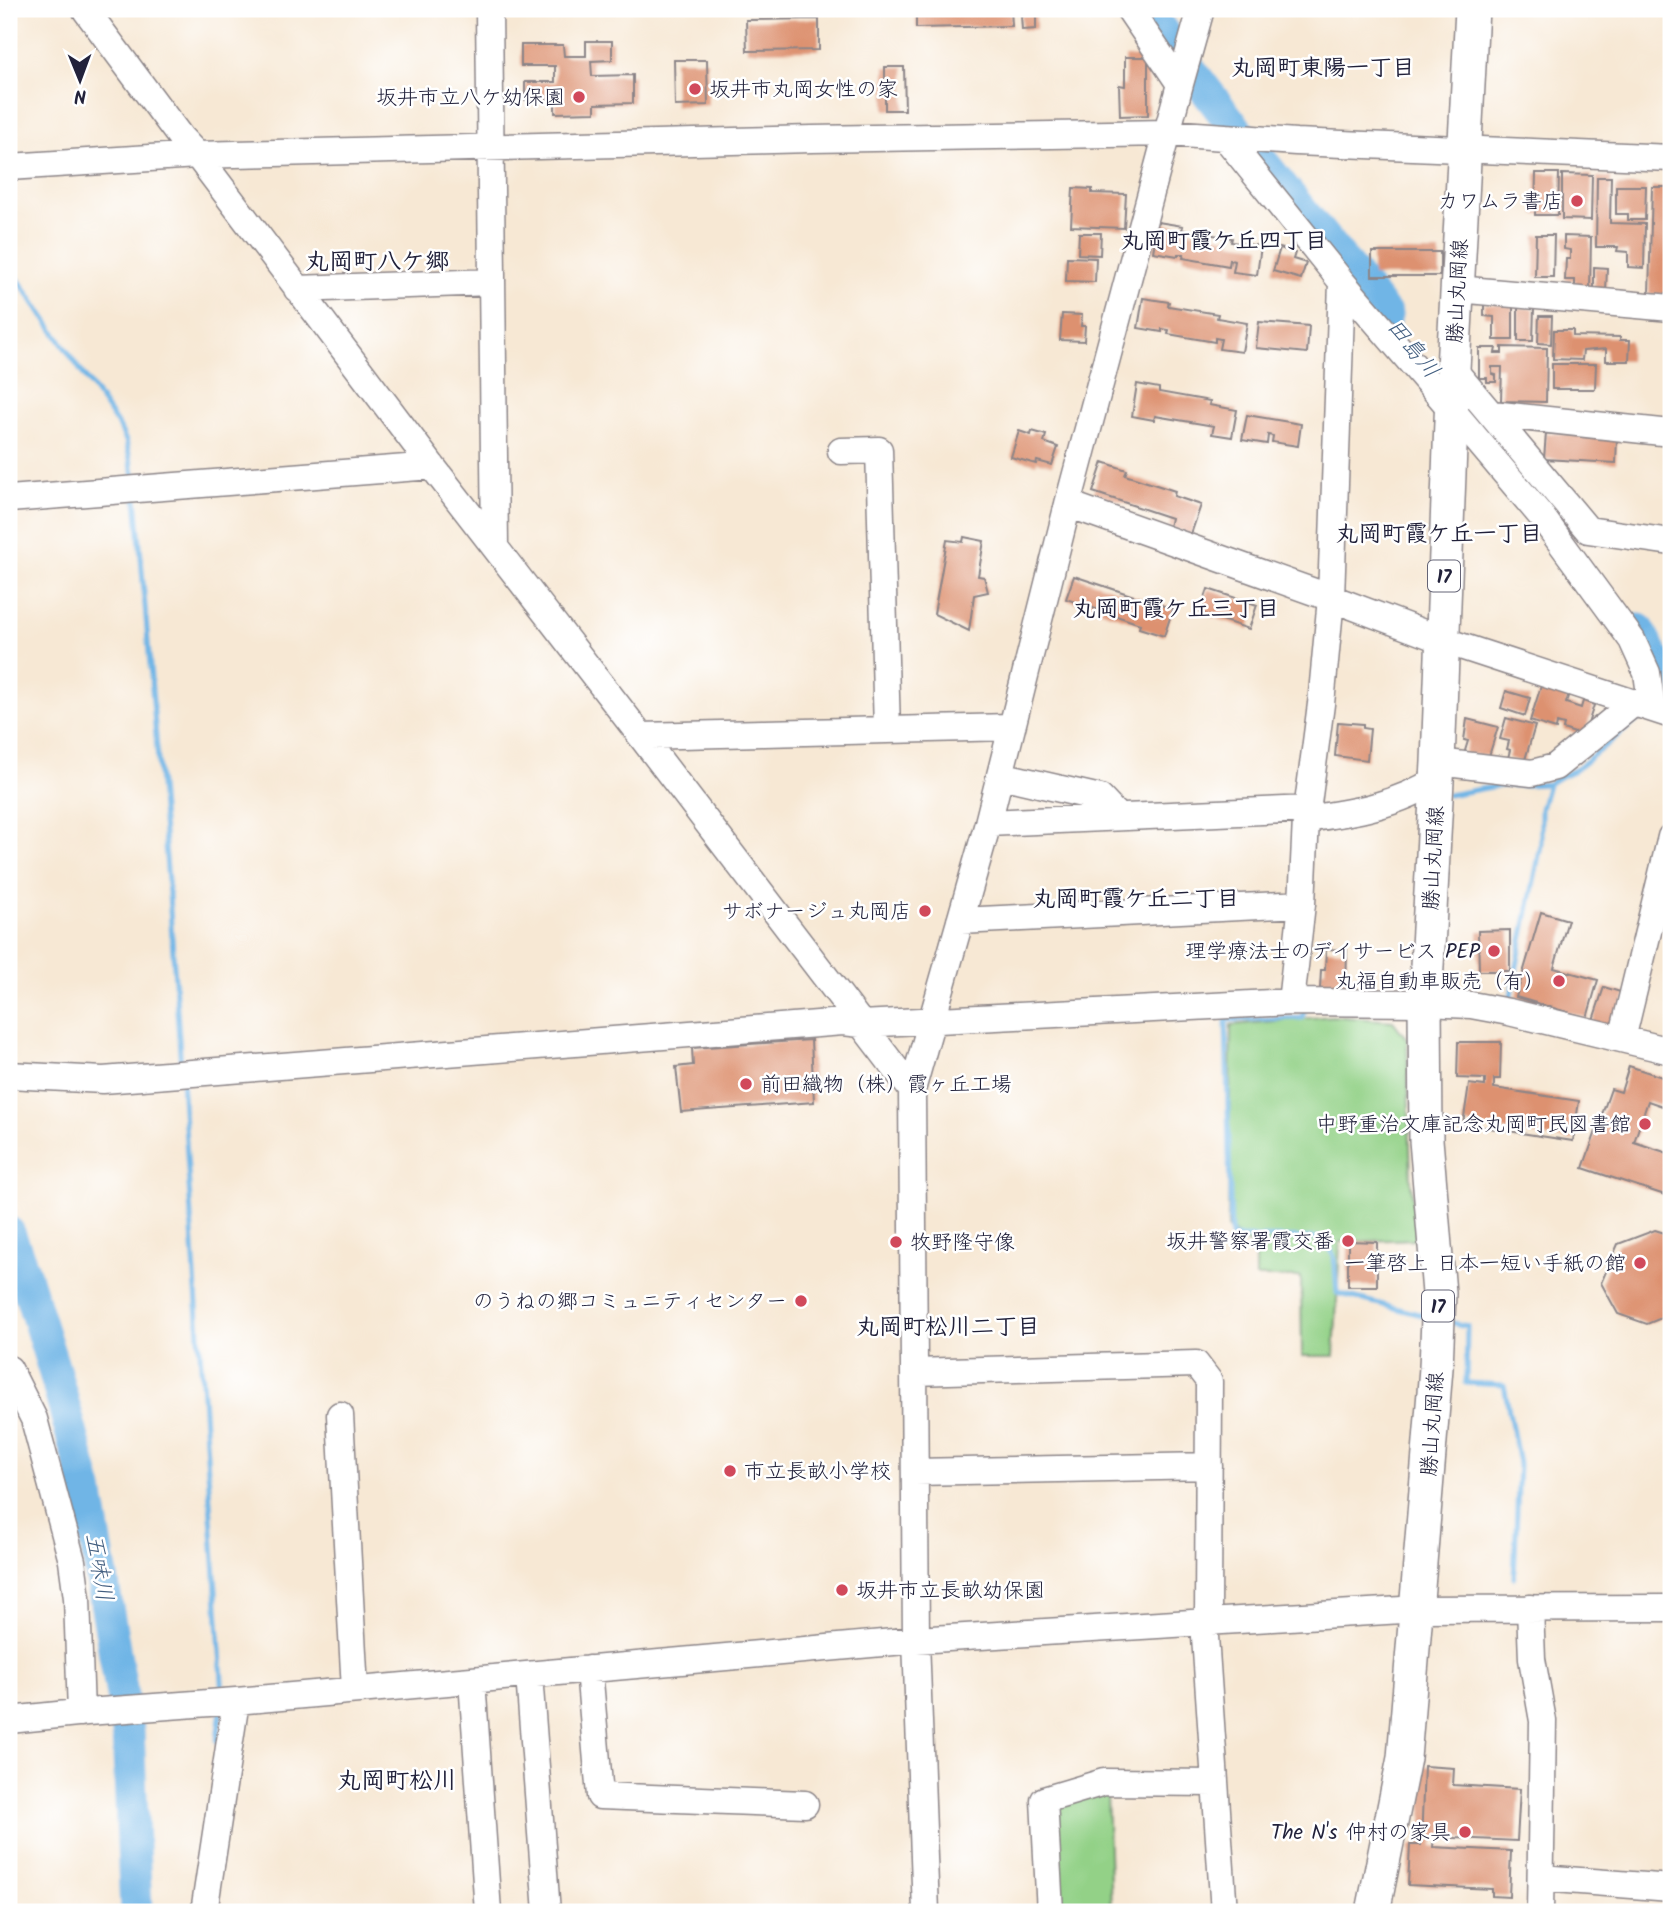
<svg xmlns="http://www.w3.org/2000/svg" width="1680" height="1921" viewBox="0 0 1680 1921" font-family="Kalam,'Klee One',sans-serif">
<style>
.green{fill:#93d187;stroke:#5a7a61;stroke-width:2}
.lines{fill:none;stroke-linecap:round;stroke-linejoin:round}
.stream{stroke:#6fb5e6;stroke-width:5}
.river{stroke:#6fb5e6;stroke-width:33}
.building{fill:#dd916f}
.minor-casing{stroke:#8c8588;stroke-width:29}
.major-casing{stroke:#8c8588;stroke-width:36}
.minor{stroke:#fff;stroke-width:26}
.major{stroke:#fff;stroke-width:33}
.poi-dot{fill:#d1495b;stroke:#fff;stroke-width:2.5}
.labels{text-anchor:middle;stroke-width:5;stroke-linejoin:round;paint-order:stroke}
.shield{fill:#fff;stroke:#646476;stroke-width:2}
.shield-label{font-size:19px;font-weight:bold;fill:#22223b}
.poi-label{font-size:21px;fill:#22223b;stroke:#fff;text-anchor:end}
.street-label{font-size:21px;fill:#22223b;stroke:#fff}
.neighbourhood-label{font-size:23px;font-weight:bold;fill:#22223b;stroke:#fff}
.water-label{font-size:23px;font-style:italic;fill:#415d7f;stroke:#fff}
.quarter-label{font-size:24px;font-weight:bold;fill:#22223b;stroke:#fff}
</style>
<rect width="100%" height="100%" fill="#fff"/>
<filter id="ink" filterUnits="userSpaceOnUse"><feTurbulence type="fractalNoise" baseFrequency=".0143" numOctaves="2"/><feDisplacementMap in="SourceGraphic" scale="14" xChannelSelector="R" yChannelSelector="G"/><feConvolveMatrix kernelMatrix="1 2 1 2 8 2 1 2 1" color-interpolation-filters="sRGB"/></filter>
<filter id="wash" filterUnits="userSpaceOnUse"><feTurbulence type="fractalNoise" baseFrequency=".00686" numOctaves="4" result="noise"/><feDisplacementMap in="SourceGraphic" scale="28" xChannelSelector="R" yChannelSelector="G"/><feGaussianBlur stdDeviation="1.57" result="paint"/><feColorMatrix in="noise" values="0 0 0 0 0 0 0 0 0 0 0 0 0 0 0 0 0 1.4 0 .05"/><feComposite in="paint" operator="in"/></filter>
<g filter="url(#wash)">
<rect width="100%" height="100%" fill="#f7e8d4"/>
<path class="green" d="M1332,1016L1393,1021L1407,1039L1411,1183L1417,1239L1340,1242L1334,1356H1302L1301,1277H1256V1250L1228,1229L1231,1025Z
M1107,1792L1111,1912H1055L1049,1803Z"/>
<g class="lines">
<path class="stream" d="M9,266L120,428L126,441L135,481
M136,498L168,881L181,1067
M1448,795L1497,786L1548,784L1561,776L1575,770L1642,716
M1511,996L1541,845V809L1548,784
M1304,1010L1303,1018L1226,1020L1231,1237L1325,1238L1334,1256L1337,1293L1426,1316
M182,1080L223,1696
M1449,1322L1467,1326L1466,1383L1504,1385L1519,1464L1514,1578
M217,1741L221,1709"/>
<path class="river" d="M1146,9C1221,115 1305,214 1386,315
M1639,630L1671,693
M9,1233L23,1270L55,1373L87,1490L128,1730L136,1912"/>
</g>
<g id="blocks">
<path class="building" d="M916,9H1011L1012,26L916,28Z
M1021,15H1036V29L1022,30Z
M819,19V50L747,51L746,20Z
M586,41H612V60L591,61L592,76L633,75V103L595,104V112L555,113V99L525,100V82H555V66H521V45H563L564,56H586Z
M1125,57H1148V115L1120,116L1119,85L1125,86Z
M674,60H707L708,105L675,106Z
M885,67H904L905,110H885Z
M1536,173H1559L1558,215H1535Z
M1562,174L1592,175L1591,220L1562,219Z
M1597,177H1611L1610,223L1645,224L1644,268L1628,267V252L1617,251L1618,247H1596Z
M1616,186H1646L1645,220H1628V214H1616Z
M1652,187H1671V295L1649,294Z
M1073,188L1092,189V193L1126,194L1124,228L1071,226Z
M1158,222L1183,226L1182,230L1232,238L1231,242L1261,246L1257,275L1233,272L1235,261L1230,260L1229,266L1183,258L1184,254H1178V256L1153,252Z
M1079,233H1101L1100,255L1078,254Z
M1536,235H1554L1553,277H1535Z
M1564,236L1591,237L1590,291H1575V280H1565L1566,259H1570V250L1564,249Z
M1280,248L1295,253L1293,259L1306,263L1301,279L1273,271Z
M1372,252H1440V276H1372Z
M1067,257L1096,258L1095,282L1066,281Z
M1594,267L1607,268L1606,292L1594,291Z
M1143,298L1169,302L1168,306L1218,314L1217,318L1247,323L1242,352L1219,349L1221,339L1215,338V342L1168,334L1169,330L1162,329V332L1138,328Z
M1484,304L1513,305V340H1494V317L1484,316Z
M1518,308H1534L1533,341H1518Z
M1062,314L1082,315L1081,326H1085L1084,341L1060,340Z
M1539,316H1552L1551,344L1538,343Z
M1259,322L1309,326L1307,353L1256,348Z
M1554,330H1573V336L1620,337V340H1630L1629,361H1606V349L1583,351L1582,360L1553,359Z
M1502,347L1547,348L1546,402L1501,401L1502,367H1492V374L1496,375V382H1487V378H1479V348H1496L1495,353H1502Z
M1552,364H1596L1595,389H1552Z
M1137,384L1159,388V392L1210,401L1209,405L1237,410L1232,437L1212,434L1214,426L1155,416L1154,420L1132,416Z
M1247,415L1301,424L1298,446L1272,442L1273,436L1268,435L1267,444L1242,440Z
M1019,431L1031,435L1032,431L1046,435L1044,442L1058,447L1052,465L1037,461L1036,464L1011,457Z
M1546,433L1617,437L1616,463L1544,459Z
M1103,462L1127,470L1125,475L1175,491L1174,496L1201,505L1191,534L1169,527L1171,518L1093,492Z
M964,537L984,541L978,576L984,577L988,592L974,595L969,631L934,614L947,540L963,542Z
M1074,576L1173,609L1164,636L1139,628L1140,624L1066,599Z
M1208,589L1257,605L1249,629L1200,613Z
M1541,686L1569,693L1566,703L1581,708L1583,701L1594,705L1586,730L1581,735L1563,729L1564,725L1557,723L1556,729L1530,721Z
M1506,691L1530,698L1525,716L1501,708Z
M1506,718L1535,726L1524,763L1508,758L1510,750L1507,749L1509,741L1500,739Z
M1467,719L1498,727L1489,756L1464,754L1468,741L1464,740Z
M1338,722L1363,724V728L1370,729L1367,760L1335,756Z
M1541,912L1568,920L1554,968L1598,980L1587,1018L1516,997Z
M1510,930V971H1479L1478,931Z
M1326,949L1347,950L1346,989H1320L1321,970H1325Z
M1604,987L1627,994L1610,1028L1592,1023Z
M811,1040L814,1102L681,1112L676,1067L693,1065L692,1048Z
M1458,1042H1501L1500,1079H1494V1088L1579,1101L1573,1141L1463,1124L1469,1084L1485,1086V1079L1457,1078Z
M1629,1066L1671,1080V1109L1648,1101L1634,1142L1671,1154V1197L1583,1168L1611,1089L1621,1092Z
M1655,1230L1671,1235V1314L1647,1324L1618,1314L1601,1283L1618,1244Z
M1348,1241L1377,1242V1286H1348Z
M1424,1766L1454,1768L1453,1785L1520,1789L1517,1841L1434,1837L1433,1847L1511,1851L1509,1897L1492,1896V1889L1408,1885L1410,1845H1421Z"/>
</g>
</g>
<g filter="url(#ink)">
<use href="#blocks" fill-opacity="0" stroke="#8c8588" stroke-width="2"/>
<g class="lines">
<g class="minor-casing">
<path id="minor" d="M85,9L181,138L197,155L432,466L641,736L912,1090
M489,9L495,546
M1129,9L1180,84
M1225,137L1342,282L1451,409L1542,517L1632,640L1647,673L1652,708
M9,167L197,155L812,139L1168,133L1296,142L1671,158
M297,289L492,282
M1457,289L1671,308
M1453,369L1588,530L1671,542
M1492,414L1671,433
M841,451L879,450L887,730
M9,499L432,466
M1068,504L1331,598L1442,640L1671,715
M641,736L1011,727
M1438,762L1532,773L1555,767L1635,702
M1000,775L1100,798L1118,817
M1306,819C1351,813 1399,805 1437,779
M988,823L1308,809
M960,921L1302,904
M1291,1002L1302,904L1306,819L1321,704L1331,598L1342,282
M1622,1039L1671,837
M9,1075L103,1080L843,1022L861,1024L1291,1002L1425,1003L1471,1005L1509,1012L1671,1051
M9,1369L34,1419L72,1561L77,1598L81,1713
M914,1372L1196,1364L1209,1381L1208,1622
M340,1415L355,1690
M915,1472L1209,1466
M1530,1608L1532,1659L1543,1721L1540,1912
M1204,1622L1224,1912
M589,1669L600,1796L805,1804
M529,1675L547,1912
M472,1680L488,1912
M9,1720L87,1712L236,1701L916,1640L1418,1609L1671,1608
M1541,1878L1671,1888
M204,1912L236,1701
M926,1912L916,1640L912,1090L988,823L1068,504L1180,84L1201,9
M1050,1912L1044,1800L1104,1782L1215,1783"/>
</g>
<g class="major-casing">
<path id="major" d="M1373,1912L1404,1758L1436,1368L1439,1293L1426,1140L1425,1003L1438,762L1453,369L1472,9"/>
</g>
<use href="#minor" class="minor"/>
<use href="#major" class="major"/>
</g>
</g>
<g class="poi-dot">
<circle cx="695" cy="89" r="7"/>
<circle cx="579" cy="97" r="7"/>
<circle cx="1577" cy="201" r="7"/>
<circle cx="925" cy="911" r="7"/>
<circle cx="1494" cy="951" r="7"/>
<circle cx="1559" cy="981" r="7"/>
<circle cx="746" cy="1084" r="7"/>
<circle cx="1645" cy="1124" r="7"/>
<circle cx="1348" cy="1241" r="7"/>
<circle cx="896" cy="1242" r="7"/>
<circle cx="1640" cy="1263" r="7"/>
<circle cx="801" cy="1301" r="7"/>
<circle cx="730" cy="1471" r="7"/>
<circle cx="842" cy="1590" r="7"/>
<circle cx="1465" cy="1832" r="7"/>
</g>
<g class="labels">
<g class="shield">
<rect x="1428" y="560.5" width="32" height="31" rx="5"/>
<rect x="1422" y="1290.5" width="32" height="31" rx="5"/>
</g>
<g class="shield-label">
<text x="1444" y="583">17</text>
<text x="1438" y="1313">17</text>
</g>
<g class="poi-label">
<text x="709" y="96" text-anchor="start">坂井市丸岡女性の家</text>
<text x="565" y="104">坂井市立八ケ幼保園</text>
<text x="1563" y="208">カワムラ書店</text>
<text x="911" y="918">サボナージュ丸岡店</text>
<text x="1480" y="958">理学療法士のデイサービス PEP</text>
<text x="1545" y="988">丸福自動車販売（有）</text>
<text x="760" y="1091" text-anchor="start">前田織物（株）霞ヶ丘工場</text>
<text x="1631" y="1131">中野重治文庫記念丸岡町民図書館</text>
<text x="1334" y="1248">坂井警察署霞交番</text>
<text x="910" y="1249" text-anchor="start">牧野隆守像</text>
<text x="1626" y="1270">一筆啓上 日本一短い手紙の館</text>
<text x="787" y="1308">のうねの郷コミュニティセンター</text>
<text x="744" y="1478" text-anchor="start">市立長畝小学校</text>
<text x="856" y="1597" text-anchor="start">坂井市立長畝幼保園</text>
<text x="1451" y="1839">The N's 仲村の家具</text>
</g>
<g class="street-label">
<text transform="translate(1457 291) rotate(-87)" y="7">勝山丸岡線</text>
<text transform="translate(1433 858) rotate(-87)" y="7">勝山丸岡線</text>
<text transform="translate(1432 1424) rotate(-86)" y="7">勝山丸岡線</text>
</g>
<g class="neighbourhood-label">
<text x="1323" y="75">丸岡町東陽一丁目</text>
<text x="1224" y="248">丸岡町霞ケ丘四丁目</text>
<text x="1439" y="541">丸岡町霞ケ丘一丁目</text>
<text x="1176" y="616">丸岡町霞ケ丘三丁目</text>
<text x="1136" y="906">丸岡町霞ケ丘二丁目</text>
<text x="948" y="1334">丸岡町松川二丁目</text>
</g>
<g class="water-label">
<text transform="translate(1414 348) rotate(51)" y="8">田島川</text>
<text transform="translate(100 1567) rotate(80)" y="8">五味川</text>
</g>
<g class="quarter-label">
<text x="377" y="269">丸岡町八ケ郷</text>
<text x="397" y="1788">丸岡町松川</text>
</g>
</g>
<rect width="1680" height="1921" fill="none" stroke="#fff" stroke-width="35"/>
<g transform="translate(80 80) rotate(179)" stroke="#ffffff" stroke-width="5" paint-order="stroke">
<path d="M0-5L12 26L0 18L-12 26Z" fill="#22223b"/>
<text y="-10" font-size="19" font-weight="bold" text-anchor="middle" fill="#22223b">N</text>
</g>
</svg>
